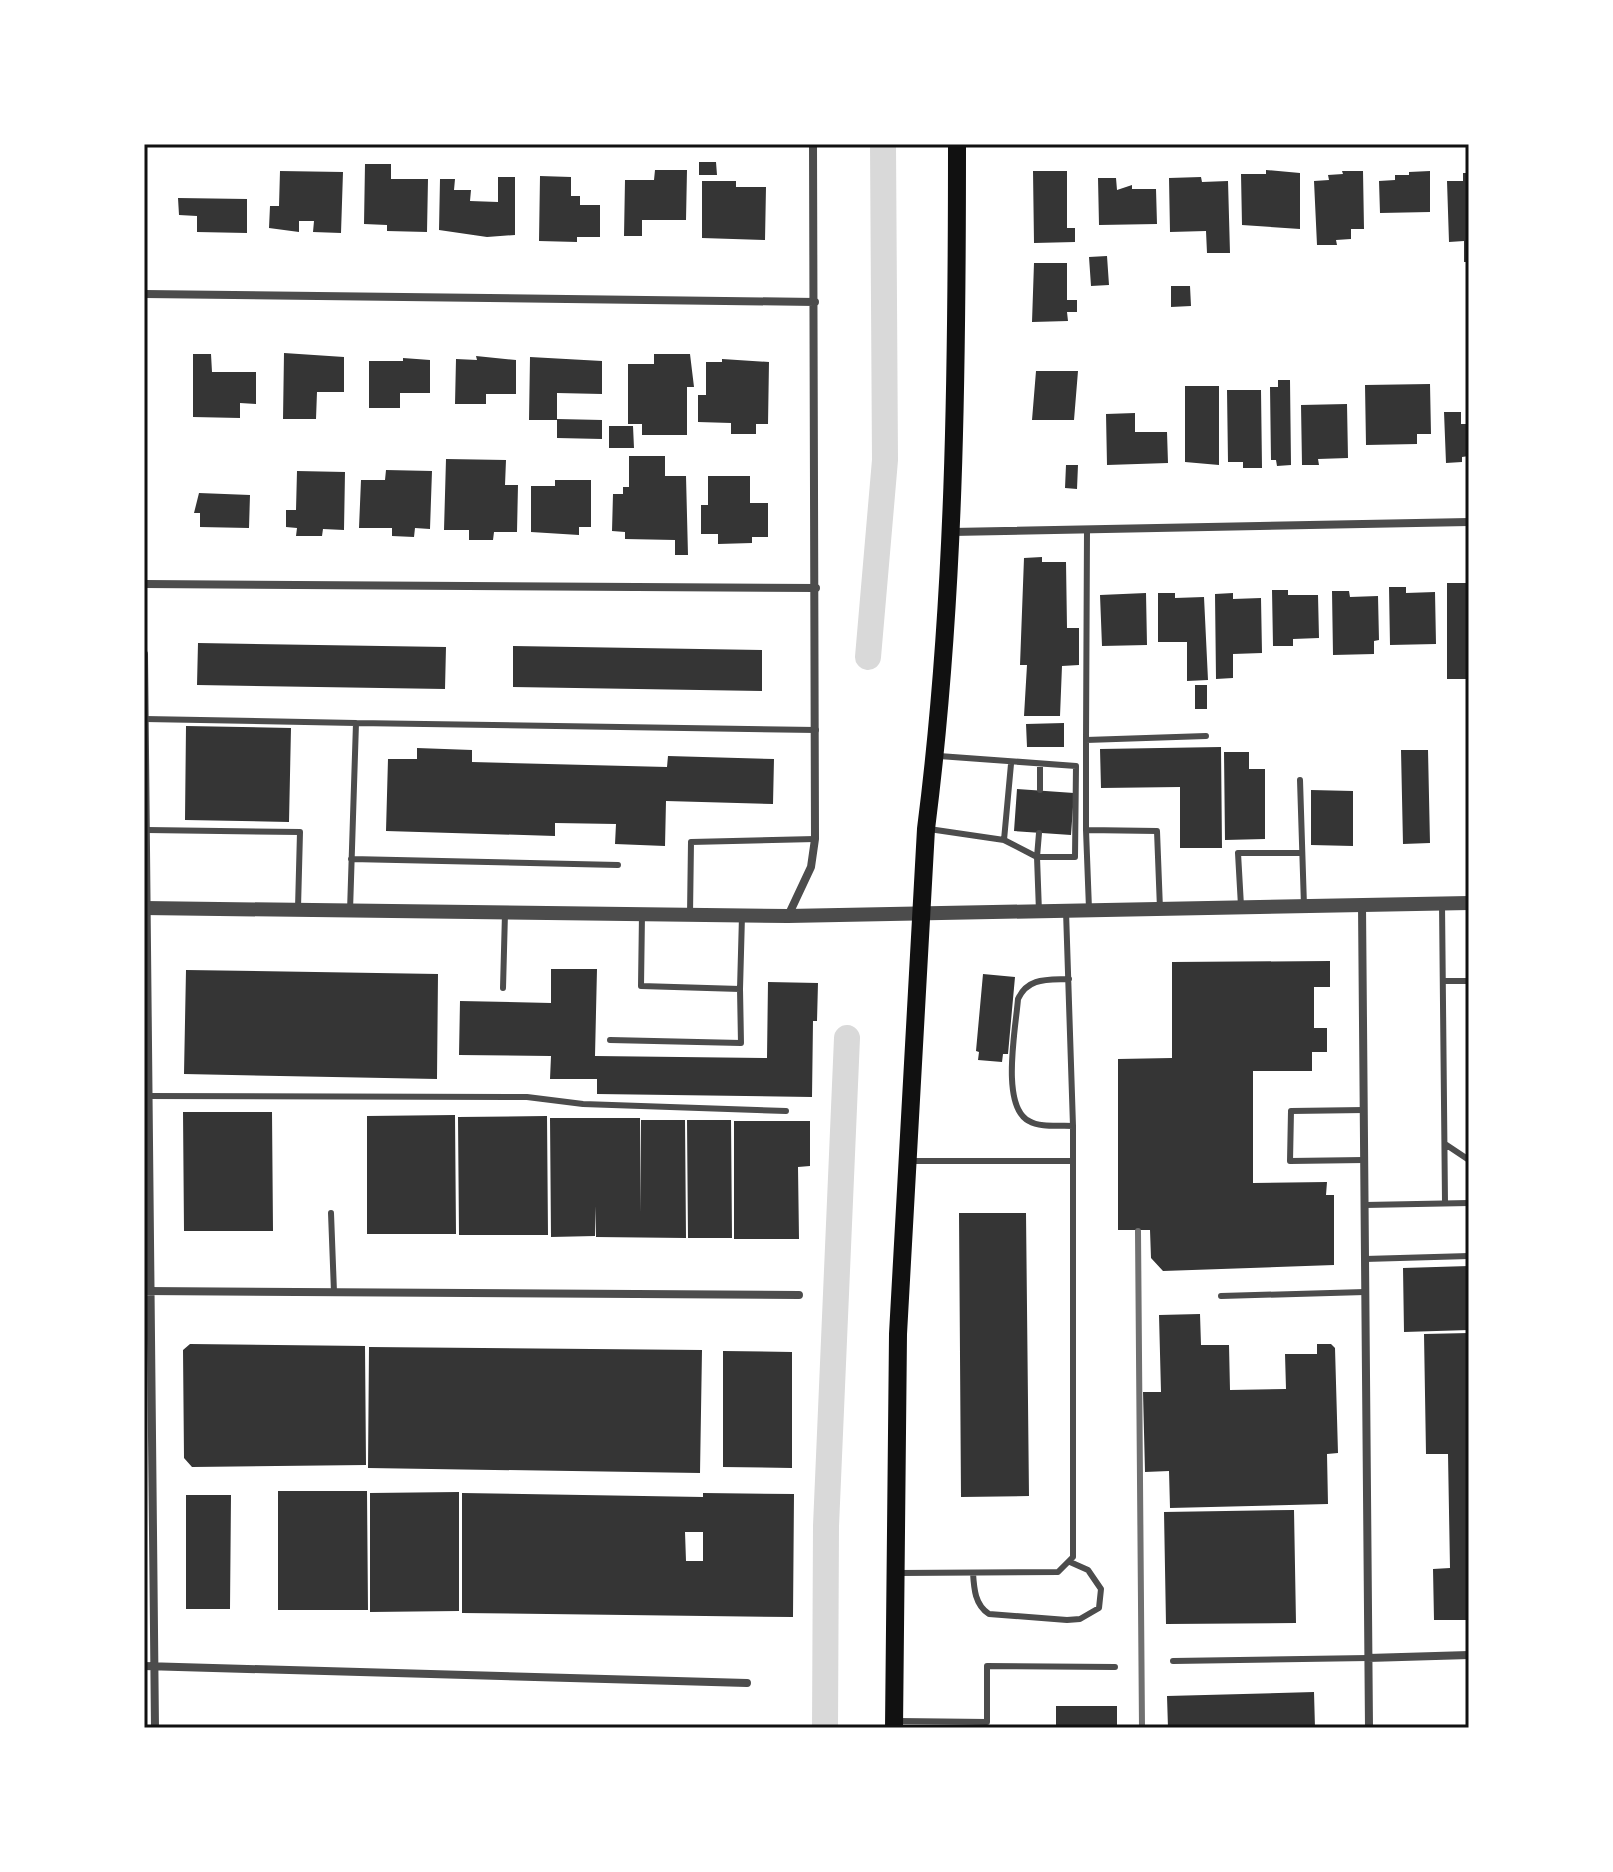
<svg xmlns="http://www.w3.org/2000/svg" width="1613" height="1872" viewBox="0 0 1613 1872" font-family="Rubik,sans-serif">
<style>
.lines{fill:none;stroke-linecap:round;stroke-linejoin:round}
.canal{stroke:#d9d9d9;stroke-width:26}
.building{fill:#353535;fill-rule:evenodd}
.service{stroke:#4c4c4c;stroke-width:6}
.minor{stroke:#4c4c4c;stroke-width:8}
.tertiary{stroke:#4c4c4c;stroke-width:14}
.primary{stroke:#111;stroke-width:18}
.rail{stroke:#707070;stroke-width:6}
.neatline{fill:none;stroke:#111;stroke-width:3}
</style>
<rect width="100%" height="100%" fill="#fff"/>
<g class="lines">
<path class="canal" d="M868,657L885,460L883,144
M825,1728L826,1526L847,1038"/>
</g>
<path class="building" d="M699,162H716L717,175H699Z
M365,164H391V179H428L427,232L387,231V225L364,224Z
M655,170H687L686,220H642V236H624L625,180H654Z
M1266,170L1300,173V229L1242,225L1241,174H1266Z
M280,171L343,172L341,233L313,232L314,221H299V232L269,228L270,206H279Z
M1033,171H1067V228H1075V242L1034,243Z
M1342,171H1363L1364,229H1351V239L1336,240L1337,245H1317L1314,181L1329,180L1328,175L1343,174Z
M1430,171V212L1380,213L1379,181L1395,180V175H1409V172Z
M1463,173H1469V262H1464V241L1449,242L1447,181H1463Z
M540,176L571,177V196H580V205H600V237H577V242L539,241Z
M498,177H515V235L487,237L439,230L440,179H455L454,190H471L470,201L498,202Z
M1201,177L1202,182L1228,181L1230,253H1207L1206,231L1170,232L1169,178Z
M1098,178H1116L1117,190L1132,185V189H1156L1157,224L1099,225Z
M702,181H736V187H766L765,240L702,238Z
M178,198L247,199V233L197,232V216L179,215Z
M1107,256L1109,285L1091,286L1089,257Z
M1034,263H1067V300H1077V312H1067L1068,321L1032,322Z
M1171,286H1190L1191,306L1171,307Z
M284,353L344,357V392H317L316,419H283Z
M193,354H211L212,372H256V404L240,403V418L193,417Z
M654,354H690L694,387H687V435H642V424H628V364H654Z
M476,356L516,360V394H486V404H455L456,359L477,360Z
M530,357L602,361V394L557,393V420H529Z
M403,358L430,360V393H400V408H369V361H403Z
M722,359L769,362L768,424H756V434H731V423L698,422V395H706V362H722Z
M1036,371H1078L1074,420H1032Z
M1278,380H1290L1291,465L1277,466L1276,460H1271L1270,387H1278Z
M1430,384L1431,434H1417V444L1366,445L1365,385Z
M1185,386H1219V465L1185,462Z
M1227,390H1261L1262,468H1243V462H1228Z
M1347,404L1348,458L1318,459L1319,465H1302L1301,405Z
M1444,412H1461V424H1469V456L1462,457V462L1446,463Z
M1135,413V432H1167L1168,463L1107,465L1106,414Z
M557,419L602,420V439L557,438Z
M609,426H633L634,448H609Z
M629,456H665V476H686L688,555H675V540L625,539V532L612,531L613,494H623V487H629Z
M446,459L506,460L505,485H518L517,532H494L493,540H469V530H444Z
M1066,465H1078L1077,489L1065,488Z
M386,470L432,471L430,529L415,528L414,537L392,536V528H359L361,480H385Z
M297,471L345,472L344,530L323,529L322,536H296L297,528L286,527V510H296Z
M708,476H750V503H768V537H752V543L718,544V534H701V505H708Z
M555,480H591V527H579V535L531,532V486H555Z
M199,493L250,495L249,528L200,527V513H194Z
M1042,557V562H1066L1067,628H1079V665L1062,666L1060,716H1024L1027,665H1020L1024,558Z
M1447,583H1469V679H1447Z
M1389,587H1406V593L1435,592L1436,644L1390,645Z
M1272,590H1288V595H1318L1319,638L1293,639V646H1273Z
M1332,591H1349L1350,597L1378,596L1379,640L1374,641V654L1333,655Z
M1146,593L1147,645L1102,646L1100,595Z
M1158,593H1175V598L1204,597L1208,680L1187,681V642H1158Z
M1233,593V599L1261,598L1262,653L1233,654V678L1216,679L1215,594Z
M198,643L446,647L445,689L197,685Z
M513,646L762,650V691L513,687Z
M1195,685H1207V709H1195Z
M1064,723V747H1027L1026,724Z
M186,726L291,728L289,822L185,820Z
M1221,747L1222,848H1180V787L1101,788L1100,749Z
M417,748L472,750V762L667,767L668,756L774,759L773,804L666,801L665,846L615,844L616,824L555,823V836L386,831L388,759H417Z
M1401,750H1428L1430,843L1403,844Z
M1224,752H1249V769H1265V839L1225,840Z
M1017,789L1074,793L1071,835L1014,831Z
M1311,790L1353,791V846L1311,845Z
M1330,961V987H1314V1028H1327V1052H1312V1071H1253V1183L1327,1182L1326,1195H1334V1265L1163,1271L1151,1258L1150,1230H1118V1059L1172,1058V962Z
M551,969H597L595,1056L767,1058L768,982L818,983L817,1021H813L812,1097L597,1094V1079H550L551,1056L459,1055L460,1001L551,1003Z
M186,970L438,974L437,1079L184,1074Z
M983,974L1015,977L1008,1054H1003L1002,1062L978,1060L979,1052L976,1051Z
M183,1112H272L273,1231H184Z
M455,1115L456,1234H367V1116Z
M547,1116L548,1235H459L458,1117Z
M550,1118H640L641,1213V1120H685L686,1238L596,1237V1206L595,1236L551,1237Z
M687,1120H731L732,1238H688Z
M734,1121H810V1166L798,1167L799,1239H734Z
M959,1213H1026L1029,1496L961,1497Z
M1469,1266V1330L1404,1332L1403,1268Z
M1200,1314L1201,1345H1229L1230,1390L1286,1389L1285,1354H1317V1344H1331L1335,1348L1338,1453L1327,1454L1328,1504L1170,1508L1169,1471L1145,1472L1143,1392H1161L1159,1315Z
M1469,1333V1620H1434L1433,1569L1450,1568L1448,1454H1426L1424,1334Z
M190,1344L365,1346L366,1465L192,1467L184,1458L183,1350Z
M369,1347L702,1350L700,1473L368,1468Z
M723,1351L792,1352V1468L723,1467Z
M278,1491H367L368,1610H278Z
M459,1492V1611L370,1612V1493Z
M462,1493L703,1497V1493L794,1494L793,1617L462,1613ZM685,1532H703V1561H686Z
M186,1495H231L230,1609H186Z
M1294,1510L1296,1623L1166,1624L1164,1512Z
M1314,1692L1315,1728H1168L1167,1696Z
M1056,1706H1117V1728H1056Z"/>
<g class="lines">
<path class="service" d="M145,719L356,723L350,911
M356,723L816,730
M1086,740L1087,530
M939,756L1076,766L1075,857H1037L1039,912
M1300,780L1304,906
M1040,790V765
M929,829L1004,840L1011,764
M147,830L300,832L298,908
M1086,830V740L1206,736
M1004,840L1037,857L1039,833
M351,859L618,865
M1442,904L1445,1202
M1241,906L1238,853H1302
M1089,909L1086,830L1157,831L1160,909
M642,914L641,986L740,989L742,916
M690,914L691,842L815,839
M1069,979C1048,980 1028,977 1018,999C1016,1027 1000,1106 1029,1121C1040,1128 1060,1125 1073,1126
M1443,981H1469
M503,988L505,913
M610,1040L741,1043L740,989
M144,1096L527,1097L583,1104L786,1111
M1364,1110L1291,1111L1290,1161L1364,1160
M1445,1144L1469,1160
M911,1161H1072
M1365,1205L1469,1203
M331,1213L334,1292
M1365,1259L1469,1256
M1221,1296L1365,1292
M899,1573L1058,1572L1073,1557V1126L1066,911
M973,1573C974,1589 975,1605 989,1614L1067,1620L1080,1619L1099,1608L1101,1589L1088,1570L1070,1562
M1173,1661L1368,1658
M898,1721L987,1722V1666L1115,1667"/>
<path class="minor" d="M144,294L815,302
M952,532L1469,522
M144,584L816,588
M144,654L155,1728
M1362,905L1369,1728
M788,916L811,867L815,839L813,144
M144,1291L799,1295
M1368,1658L1469,1655
M144,1666L747,1683"/>
<path class="tertiary" d="M144,908L788,916L1469,903"/>
<path class="primary" d="M894,1728L898,1334L926,829C955,602 957,373 957,144"/>
<path class="rail" d="M1138,1231L1142,1728"/>
</g>
<rect width="1613" height="1872" fill="none" stroke="#ffffff" stroke-width="292"/>
<rect x="146" y="146" width="1321" height="1580" class="neatline"/>
</svg>
